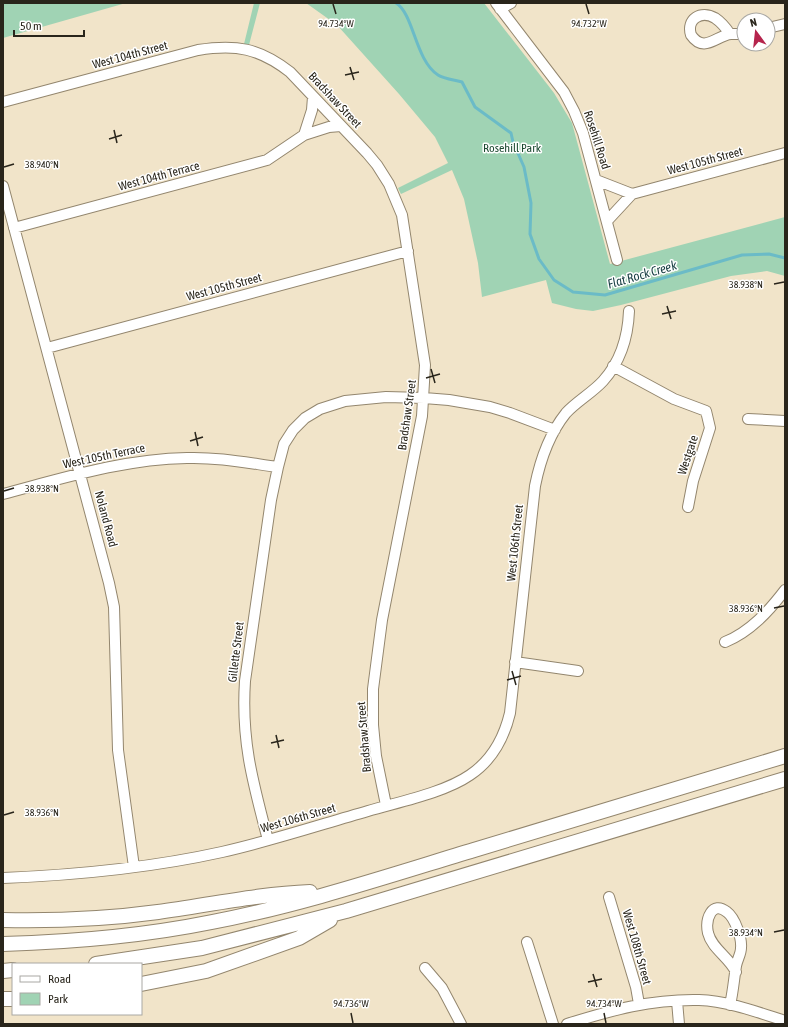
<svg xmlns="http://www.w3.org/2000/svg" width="788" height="1027" viewBox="0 0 788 1027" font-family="'Asap Condensed',sans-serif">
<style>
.green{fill:#a0d3b4}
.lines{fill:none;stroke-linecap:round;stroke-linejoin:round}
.stream{stroke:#6bbbc7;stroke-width:3}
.minor-casing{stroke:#93866e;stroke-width:12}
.highway-casing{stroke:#93866e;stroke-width:16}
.minor{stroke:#fff;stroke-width:10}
.highway{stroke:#fff;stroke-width:14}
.ticks{fill:none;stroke:#29251b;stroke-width:1.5}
.labels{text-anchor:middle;stroke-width:3;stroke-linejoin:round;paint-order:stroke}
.street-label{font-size:12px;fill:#29251b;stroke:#fff}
.park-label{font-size:12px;fill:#1b4930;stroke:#fff}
.water-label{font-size:13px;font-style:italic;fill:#173d42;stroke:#fff}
.ticks-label{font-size:10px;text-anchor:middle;fill:#29251b;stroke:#fff;stroke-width:3;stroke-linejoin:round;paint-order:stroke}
</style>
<rect width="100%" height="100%" fill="#f1e4c9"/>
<path class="green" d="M3,3H126L3,38Z
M254,3H260L249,45L244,44Z
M306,3H484L554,93L572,123L610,264L785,217V276L767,271L731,276L621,305L593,311L576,309L552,303L546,280L482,297L478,263L464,199L452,170L401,194L398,188L448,163L435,137L399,94L337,25Z"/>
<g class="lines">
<path class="stream" d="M396,3C414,14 415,60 438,75C444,79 455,80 462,82L475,107L511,133L513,142L524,167L531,203L530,234L539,259L554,280L573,292L605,295L742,255L769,254L785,258"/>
<g class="minor-casing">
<path id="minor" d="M496,3L564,92L574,111L583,133L617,260
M500,9L511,3
M768,28L785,24
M730,34C726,28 721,22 715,18C701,10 686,19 691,35C704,54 717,35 731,34C736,34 740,34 744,34
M3,102L198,50C236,44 259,48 290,72L367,153L377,165L389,184L402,215L425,365L422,416L382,620L373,689V725L376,756L386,805
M304,135L312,110L313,97
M596,180L632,194
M3,186L109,583L114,607L118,750L134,867
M607,221L632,194L785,153
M14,228L267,160L304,135L329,127L341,126
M47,348L408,251
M613,366L674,399L706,411L710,428L693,481L688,507
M748,419L785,421
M3,494C64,478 124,459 187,458C218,457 248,463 278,467
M725,642C750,632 769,611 785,590
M515,662L578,671
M268,840C253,783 241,741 245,681L271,500L278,467L284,444L293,430L305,418L320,409L345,401L386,397L424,398L449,400L490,407L510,413L555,430
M3,878C76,875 150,868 222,852C271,841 319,825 368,811C398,802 444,793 470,775C491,761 504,738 510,713L535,486C540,461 550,433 566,413C577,401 592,393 603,381C621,361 628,337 629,311
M609,897L636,987L639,1004
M527,942L553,1024
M425,968L442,988L461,1024
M677,1001L679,1024
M730,1005C733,992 734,979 736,966C737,960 741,954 741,948C742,938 735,918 727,912C712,900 705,919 708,933C712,949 729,957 736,972
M567,1024C612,1010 651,999 699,1000C728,1001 757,1012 785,1021"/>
</g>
<g class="highway-casing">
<path id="highway" d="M3,920C55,921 107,919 158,912C209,905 259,894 310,892
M3,944C73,942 143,936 212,922C301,905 388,876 474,850C578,819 681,787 785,756
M96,964L202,948L346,911L785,779
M3,971L13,970
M141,984L206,971L299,938L330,920
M3,999H13"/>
</g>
<use href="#minor" class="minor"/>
<use href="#highway" class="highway"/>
</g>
<path class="ticks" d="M333,4L336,14M586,4L589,14M350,67L354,80M345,75L359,72M114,130L117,143M109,139L122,135M4,167L14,164M774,284L784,282M667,306L671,319M662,314L676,311M431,369L435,383M426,378L440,374M195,432L198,446M190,441L203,437M4,491L14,488M774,608L784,606M512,671L516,685M507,680L521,676M276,735L279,748M271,743L284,740M4,815L14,812M774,932L784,930M593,974L597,987M588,982L602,979M351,1013L353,1023M604,1013L606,1023"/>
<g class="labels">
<g class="street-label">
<text transform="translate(130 55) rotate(-15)" y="4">West 104th Street</text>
<text transform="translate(335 100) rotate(47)" y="4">Bradshaw Street</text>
<text transform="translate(597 140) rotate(72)" y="4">Rosehill Road</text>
<text transform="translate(705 161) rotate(-15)" y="4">West 105th Street</text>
<text transform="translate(159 176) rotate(-15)" y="4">West 104th Terrace</text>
<text transform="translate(224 287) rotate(-15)" y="4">West 105th Street</text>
<text transform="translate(407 415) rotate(-82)" y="4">Bradshaw Street</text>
<text transform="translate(688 455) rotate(-72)" y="4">Westgate</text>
<text transform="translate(104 456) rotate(-12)" y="4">West 105th Terrace</text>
<text transform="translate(106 519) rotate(75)" y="4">Noland Road</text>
<text transform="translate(515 543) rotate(-84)" y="4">West 106th Street</text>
<text transform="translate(236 652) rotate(-83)" y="4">Gillette Street</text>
<text transform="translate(364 737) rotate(-95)" y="4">Bradshaw Street</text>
<text transform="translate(298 818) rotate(-16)" y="4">West 106th Street</text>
<text transform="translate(637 947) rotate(74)" y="4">West 108th Street</text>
</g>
<g class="park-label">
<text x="512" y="152">Rosehill Park</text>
</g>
<g class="water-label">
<text transform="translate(642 274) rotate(-16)" y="5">Flat Rock Creek</text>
</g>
</g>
<g class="ticks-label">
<text x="336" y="27">94.734°W</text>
<text x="589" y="27">94.732°W</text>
<text x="42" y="168">38.940°N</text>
<text x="746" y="288">38.938°N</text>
<text x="42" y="492">38.938°N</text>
<text x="746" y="612">38.936°N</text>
<text x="42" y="816">38.936°N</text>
<text x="746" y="936">38.934°N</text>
<text x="351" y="1007">94.736°W</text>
<text x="604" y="1007">94.734°W</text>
</g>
<rect width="788" height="1027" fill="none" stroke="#29251b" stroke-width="8"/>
<rect x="12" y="963" width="130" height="52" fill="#ffffff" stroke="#a9a8a4"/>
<rect x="20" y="976" width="20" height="6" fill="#ffffff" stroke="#a9a8a4"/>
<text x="48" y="983" font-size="12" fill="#29251b">Road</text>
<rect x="20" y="993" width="20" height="12" fill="#a0d3b4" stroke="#a9a8a4"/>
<text x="48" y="1003" font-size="12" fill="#29251b">Park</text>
<g transform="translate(756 32) rotate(345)"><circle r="19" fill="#ffffff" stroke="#a9a8a4"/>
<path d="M0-3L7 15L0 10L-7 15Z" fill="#b5244d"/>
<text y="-6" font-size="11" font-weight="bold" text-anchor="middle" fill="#29251b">N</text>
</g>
<path d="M14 30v6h70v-6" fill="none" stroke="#29251b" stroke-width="2"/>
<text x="20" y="30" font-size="12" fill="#29251b" stroke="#ffffff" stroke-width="3" paint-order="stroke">50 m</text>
</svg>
